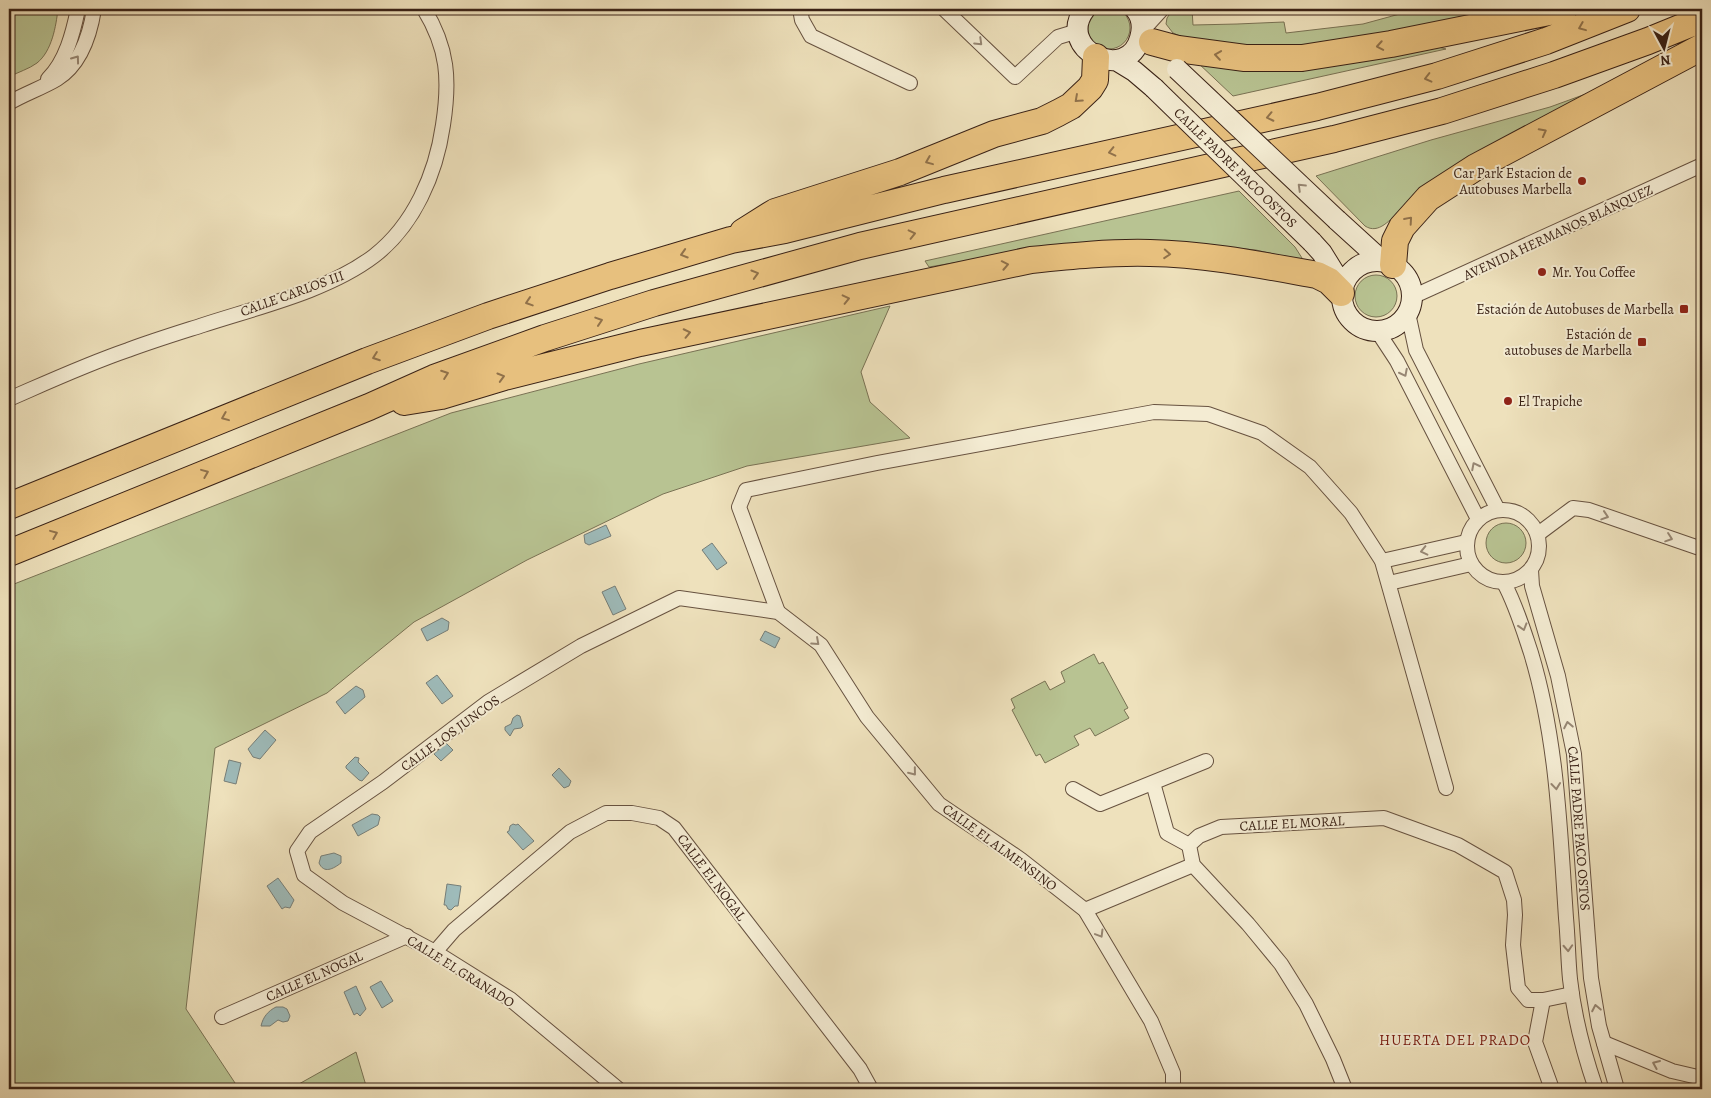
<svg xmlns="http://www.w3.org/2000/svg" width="1711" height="1098" viewBox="0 0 1711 1098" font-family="Alegreya,serif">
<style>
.green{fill:#b8c392;stroke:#797254}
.water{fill:#9ebbba;stroke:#767e78}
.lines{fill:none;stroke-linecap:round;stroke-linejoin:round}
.street-casing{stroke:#675240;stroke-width:16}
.secondary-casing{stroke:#3a2216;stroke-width:22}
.highway-casing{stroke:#3a2216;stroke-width:28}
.street{stroke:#f4ecd3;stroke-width:14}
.secondary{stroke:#f4ecd3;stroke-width:20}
.highway{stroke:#e7c07e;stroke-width:26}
.secondary-bridge-casing{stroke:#3a2216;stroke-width:22;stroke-linecap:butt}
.secondary-bridge{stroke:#f4ecd3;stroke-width:20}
.oneway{stroke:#90714a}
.oneway2{stroke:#978774}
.poi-dot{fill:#8f2418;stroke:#f4ecd3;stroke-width:2}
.labels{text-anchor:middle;stroke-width:4;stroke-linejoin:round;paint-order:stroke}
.street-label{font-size:14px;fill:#3a2216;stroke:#f4ecd3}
.poi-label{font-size:14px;fill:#3a2216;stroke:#f4ecd3;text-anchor:end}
.neighbourhood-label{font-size:15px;letter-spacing:1px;fill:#7a1f14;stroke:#f4ecd3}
</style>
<rect width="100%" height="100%" fill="#eee1bc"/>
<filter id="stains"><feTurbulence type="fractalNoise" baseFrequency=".004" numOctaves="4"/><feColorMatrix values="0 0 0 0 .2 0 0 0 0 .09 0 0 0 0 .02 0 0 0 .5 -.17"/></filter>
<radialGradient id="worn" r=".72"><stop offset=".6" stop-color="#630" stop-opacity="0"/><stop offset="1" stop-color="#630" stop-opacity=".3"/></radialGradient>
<path class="green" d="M1088 28a21 21 0 1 1 42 0a21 21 0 1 1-42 0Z
M9,9H58C56,26 52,51 37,63C29,69 18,72 9,77Z
M1173,9H1192L1193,25L1237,24L1284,22L1286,33L1363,24L1418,9H1503L1340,43L1285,48L1212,42L1180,36L1173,33L1166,24L1167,18Z
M1435,46L1446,49L1233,96L1197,62Z
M1616,83L1401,210C1390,219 1379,235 1365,226L1316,176L1431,140L1550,107Z
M1239,191L1295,247L1302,258L1299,260L1256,250L1204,245L1001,255L929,267L925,261Z
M1355 296a21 21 0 1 1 42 0a21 21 0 1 1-42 0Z
M890,306L861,372L870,402L910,438L747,466L663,494L527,560L414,622L327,693L215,748L186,1009L239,1089H9V586L451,413L639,364Z
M1486 543a20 20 0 1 1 40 0a20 20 0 1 1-40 0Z
M1094,654L1099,664L1103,662L1128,708L1124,710L1129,718L1095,736L1090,728L1074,736L1079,745L1045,763L1040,754L1036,756L1012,710L1015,708L1011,699L1045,681L1050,690L1065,682L1061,672Z
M356,1052L367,1089H290Z"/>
<path class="water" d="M606,525L611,536L589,545L585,543L584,535Z
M712,543L727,563L717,570L702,550Z
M615,586L626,609L613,615L602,592Z
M442,618L449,622L448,630L427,641L421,629Z
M765,631L780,638L775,648L760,640Z
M437,675L453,696L442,704L426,683Z
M356,686L363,690L365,697L345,714L336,702Z
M517,715L520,716L523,726L521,728L514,729L510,736L505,730V727L511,724L513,718Z
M265,730L276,740L260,759L253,757L248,749Z
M446,743L453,750L441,761L434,754Z
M355,757L359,758L358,762L369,773L362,781L359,780L346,768V766Z
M229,760L241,763L236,784L224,781Z
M559,768L571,781L569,786L564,788L552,775Z
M372,814L378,815L380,817L378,825L358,836L352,825Z
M513,824L516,825L518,824L534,841L523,850L507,832L509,831L510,826Z
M334,853L341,856V863C333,869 324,874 319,863L321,856Z
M278,878L294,900L290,908L285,907L282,909L267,886Z
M447,884L461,886L458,906H455L451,910L448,909L446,905H444Z
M381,981L393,1001L382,1008L370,987Z
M356,986L366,1009L360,1016L357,1013L354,1015L344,992Z
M276,1007H283L287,1009L290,1016L288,1021L283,1022L278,1020L270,1026H261C263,1017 268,1011 276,1007Z"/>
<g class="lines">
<g class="street-casing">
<g id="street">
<path d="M800,9L802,20L811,36L910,83"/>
<path d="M944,9L1015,77L1058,37L1078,31"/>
<path d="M1142,31L1162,9"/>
<path d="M48,79C66,61 73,33 78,9"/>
<path d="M9,103C24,94 42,88 57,79C81,64 90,35 94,9"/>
<path d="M1412,297L1702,165"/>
<path d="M1408,313L1416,350L1498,510"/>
<path d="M1378,332L1397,361L1478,519"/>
<path d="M9,399C48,382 87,364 128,350C152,341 178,333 203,325C258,307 328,291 374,256C414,225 436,174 443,125C450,80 448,48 424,9"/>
<circle cx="1503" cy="546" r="36"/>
<path d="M1538,534L1573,508L1589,510L1702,549"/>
<path d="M1382,561L1466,542"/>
<path id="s1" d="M1531,570L1532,586L1558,676L1574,754L1591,978L1599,1026L1617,1089"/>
<path d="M1389,583L1471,564"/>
<path d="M1504,583C1516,605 1523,629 1531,653C1557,739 1560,829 1566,918C1568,939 1568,959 1570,979C1574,1016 1584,1054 1596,1089"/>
<path d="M778,612L739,507L746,490L877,463L1154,412L1208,414L1262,433L1310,467L1351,513L1382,561L1446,788"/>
<path d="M1153,783L1167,833L1189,845"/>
<path d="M1073,789L1100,804L1206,761"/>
<path d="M1085,910L1193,865"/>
<path d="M435,952L454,930L570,832L606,813H632L659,818L674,828L860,1069L871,1089"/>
<path d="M1543,1000L1535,1042L1552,1089"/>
<path d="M222,1017L407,936"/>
<path d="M1604,1043L1672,1071L1702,1078"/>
<path d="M618,1089L510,999L435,952L343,903L304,875L297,851L310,832L383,782L488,702L581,646L679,598L778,612L821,645L867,717L939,804L1020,859L1085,910L1151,1021L1173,1073V1089"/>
<path d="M1345,1089L1333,1059L1306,1004L1281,964L1248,924L1193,865L1189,845L1199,836L1221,827L1384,818L1458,845L1505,872L1514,900L1515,915L1513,945L1518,988L1528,1000H1543L1572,994"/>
</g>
</g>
<g class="secondary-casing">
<path id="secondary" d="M1085,9C1054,50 1128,84 1140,38C1143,28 1142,17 1135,9
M1116,60L1134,71L1154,88
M1337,220L1382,261
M1312,242L1322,253L1343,287
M1342 296a35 35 0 1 1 70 0a35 35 0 1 1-70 0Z"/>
</g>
<g class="highway-casing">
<path id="highway" d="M1152,42L1178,49L1245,58H1302L1391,44L1564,9
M743,232L775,212L900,172L994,134L1042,121L1058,113L1071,106L1090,88L1095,80L1096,57
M1393,265L1395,241L1402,227L1428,198L1476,167L1702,47
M404,402L441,396L504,377L640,343L1031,260C1070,256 1110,252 1150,253C1206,254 1261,265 1317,275L1329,281L1341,293
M9,506L367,361L488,316L610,276L731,240L785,230L944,190L1317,107L1437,76L1546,41L1627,9
M9,553L369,407L434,378L545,338L654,303L860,246L1334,139L1442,111L1554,75L1648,41L1702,19"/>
</g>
<use href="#street" class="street"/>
<use href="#secondary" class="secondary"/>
<use href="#highway" class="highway"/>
<g class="secondary-bridge-casing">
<g id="secondary-bridge">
<path d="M1177,69L1337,220"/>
<path id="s2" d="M1154,88L1312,242"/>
</g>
</g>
<use href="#secondary-bridge" class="secondary-bridge"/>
</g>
<defs><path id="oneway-chevron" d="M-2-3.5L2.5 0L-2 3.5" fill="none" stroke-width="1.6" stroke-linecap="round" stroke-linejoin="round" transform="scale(1.25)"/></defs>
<g class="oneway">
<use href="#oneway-chevron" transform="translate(1582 27) rotate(158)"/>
<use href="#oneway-chevron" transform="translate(1380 46) rotate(170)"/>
<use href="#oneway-chevron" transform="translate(1218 55) rotate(-172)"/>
<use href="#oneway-chevron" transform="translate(1428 78) rotate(166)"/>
<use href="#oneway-chevron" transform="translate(1078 99) rotate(138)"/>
<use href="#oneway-chevron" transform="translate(1270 117) rotate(168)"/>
<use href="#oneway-chevron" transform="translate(1543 132) rotate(-28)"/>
<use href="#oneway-chevron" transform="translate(1112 152) rotate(167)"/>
<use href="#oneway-chevron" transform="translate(929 161) rotate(158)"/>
<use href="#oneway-chevron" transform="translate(1409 220) rotate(-49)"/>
<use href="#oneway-chevron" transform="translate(912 234) rotate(-13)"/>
<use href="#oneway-chevron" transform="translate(684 254) rotate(163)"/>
<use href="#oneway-chevron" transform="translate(1167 254) rotate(4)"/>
<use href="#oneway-chevron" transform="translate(1005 265) rotate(-11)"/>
<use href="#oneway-chevron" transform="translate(755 274) rotate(-16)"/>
<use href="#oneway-chevron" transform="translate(846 299) rotate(-13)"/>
<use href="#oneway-chevron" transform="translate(529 302) rotate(162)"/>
<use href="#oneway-chevron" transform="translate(599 321) rotate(-18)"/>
<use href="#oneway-chevron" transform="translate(687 333) rotate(-12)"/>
<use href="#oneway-chevron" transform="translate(376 357) rotate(160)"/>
<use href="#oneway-chevron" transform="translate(445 374) rotate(-20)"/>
<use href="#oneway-chevron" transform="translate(501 377) rotate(-16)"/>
<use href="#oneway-chevron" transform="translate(225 417) rotate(158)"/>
<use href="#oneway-chevron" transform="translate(205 473) rotate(-22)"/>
<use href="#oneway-chevron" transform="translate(54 534) rotate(-22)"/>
</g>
<g class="oneway2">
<use href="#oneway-chevron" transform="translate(979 42) rotate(44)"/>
<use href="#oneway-chevron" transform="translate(76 59) rotate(-54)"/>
<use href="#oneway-chevron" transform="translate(1301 187) rotate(-136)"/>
<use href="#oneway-chevron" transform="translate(1404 373) rotate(63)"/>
<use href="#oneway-chevron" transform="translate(1475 466) rotate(-117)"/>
<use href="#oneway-chevron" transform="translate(1605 516) rotate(18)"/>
<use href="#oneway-chevron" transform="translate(1669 538) rotate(19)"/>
<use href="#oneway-chevron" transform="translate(1424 551) rotate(167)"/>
<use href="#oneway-chevron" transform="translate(1523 627) rotate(73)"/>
<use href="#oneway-chevron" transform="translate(816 642) rotate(42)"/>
<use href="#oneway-chevron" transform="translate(1568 725) rotate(-101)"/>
<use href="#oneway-chevron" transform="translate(913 772) rotate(51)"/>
<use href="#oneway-chevron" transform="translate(1556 786) rotate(84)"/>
<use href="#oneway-chevron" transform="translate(1100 934) rotate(59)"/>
<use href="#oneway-chevron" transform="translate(1568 948) rotate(87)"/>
<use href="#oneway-chevron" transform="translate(1596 1008) rotate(-101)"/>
<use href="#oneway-chevron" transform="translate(1656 1064) rotate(-157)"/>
</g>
<g class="poi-dot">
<circle cx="1582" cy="181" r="5"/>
<circle cx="1542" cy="272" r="5"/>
<rect x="1679" y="304" width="10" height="10" rx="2.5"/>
<rect x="1637" y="337" width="10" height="10" rx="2.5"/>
<circle cx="1508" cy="401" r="5"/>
</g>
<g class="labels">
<g class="street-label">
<text dy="5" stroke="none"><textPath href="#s2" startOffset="114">CALLE PADRE PACO OSTOS</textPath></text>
<text transform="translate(1558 232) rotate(-25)" y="5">AVENIDA HERMANOS BLÁNQUEZ</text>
<text transform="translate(292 293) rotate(-20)" y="5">CALLE CARLOS III</text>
<text transform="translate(450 733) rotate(-36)" y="5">CALLE LOS JUNCOS</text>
<text transform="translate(1292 823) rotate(-3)" y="5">CALLE EL MORAL</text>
<text dy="5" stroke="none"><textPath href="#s1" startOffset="264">CALLE PADRE PACO OSTOS</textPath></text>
<text transform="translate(1000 847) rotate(36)" y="5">CALLE EL ALMENSINO</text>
<text transform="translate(712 877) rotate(53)" y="5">CALLE EL NOGAL</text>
<text transform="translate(461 971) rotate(32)" y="5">CALLE EL GRANADO</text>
<text transform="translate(314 976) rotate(-24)" y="5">CALLE EL NOGAL</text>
</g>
<g class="poi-label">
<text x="1572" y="178">Car Park Estacion de<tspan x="1572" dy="16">Autobuses Marbella</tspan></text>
<text x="1552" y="277" text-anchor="start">Mr. You Coffee</text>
<text x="1674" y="314">Estación de Autobuses de Marbella</text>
<text x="1632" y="339">Estación de<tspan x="1632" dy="16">autobuses de Marbella</tspan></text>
<text x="1518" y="406" text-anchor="start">El Trapiche</text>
</g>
<g class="neighbourhood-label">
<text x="1455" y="1045">HUERTA DEL PRADO</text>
</g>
</g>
<rect width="1711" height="1098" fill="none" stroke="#eee1bc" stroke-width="30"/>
<rect x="10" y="10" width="1691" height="1078" fill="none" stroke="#3a2216" stroke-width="2.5"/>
<rect x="15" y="15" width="1681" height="1068" fill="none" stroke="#3a2216"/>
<g transform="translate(1664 48) rotate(173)" stroke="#f4ecd3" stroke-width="4" paint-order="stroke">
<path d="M0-4L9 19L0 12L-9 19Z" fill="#3a2216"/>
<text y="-8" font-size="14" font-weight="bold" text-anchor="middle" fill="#3a2216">N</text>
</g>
<rect width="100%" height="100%" filter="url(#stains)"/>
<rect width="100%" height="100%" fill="url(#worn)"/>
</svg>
